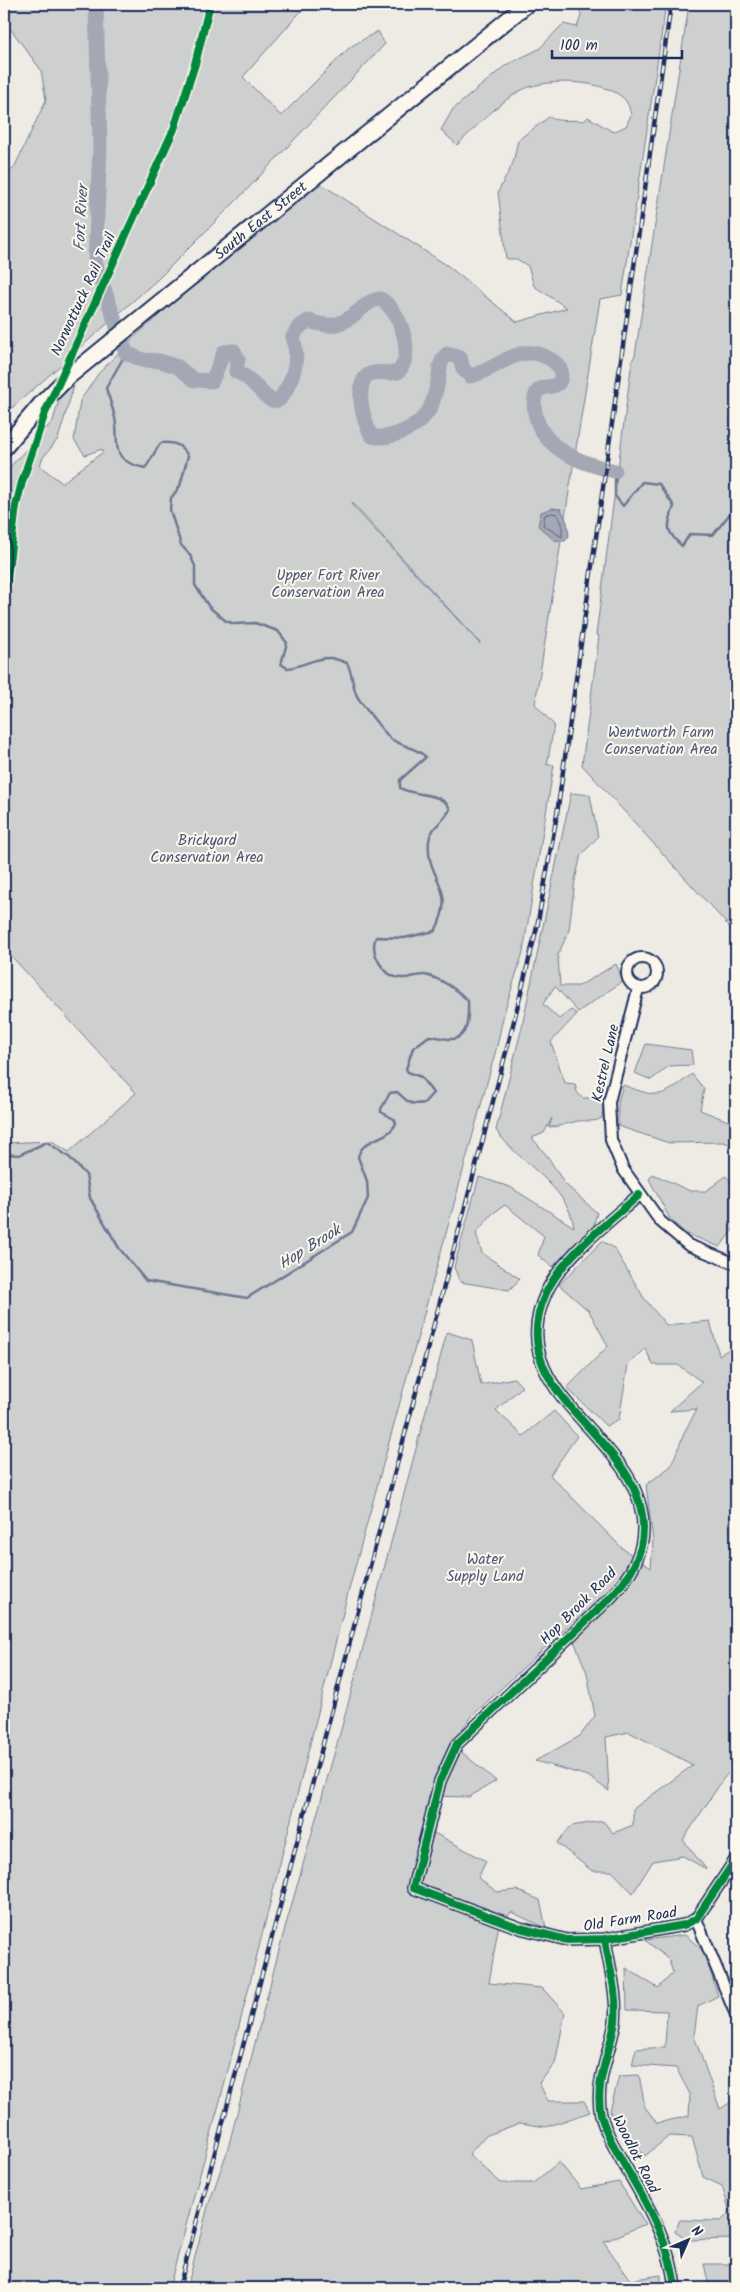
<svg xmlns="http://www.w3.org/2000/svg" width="740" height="2292" viewBox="0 0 740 2292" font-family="Kalam,sans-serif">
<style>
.green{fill:#cecfcf;stroke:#747f96;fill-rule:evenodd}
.water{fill:#a3a8b4;stroke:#6d7892}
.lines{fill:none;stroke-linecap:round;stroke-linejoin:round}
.shore{stroke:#515f80;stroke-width:1}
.stream{stroke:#6d7892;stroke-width:2.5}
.river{stroke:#a3a8b4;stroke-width:15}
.street-casing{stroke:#1b2f5e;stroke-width:14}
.secondary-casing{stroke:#1b2f5e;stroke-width:19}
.street{stroke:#fbf7ec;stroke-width:10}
.secondary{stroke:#fbf7ec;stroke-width:15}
.rail-casing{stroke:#1b2f5e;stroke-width:4.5}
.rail{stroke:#fbf7ec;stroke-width:2.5;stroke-dasharray:8;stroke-linecap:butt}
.cycleway-casing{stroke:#fbf7ec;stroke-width:11}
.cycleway{stroke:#00873e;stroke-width:8}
.labels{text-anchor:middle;stroke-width:4;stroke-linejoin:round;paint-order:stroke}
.street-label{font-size:15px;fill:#1b2f5e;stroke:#fbf7ec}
.park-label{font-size:15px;fill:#48577a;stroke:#fbf7ec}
.water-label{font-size:16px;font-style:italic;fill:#445378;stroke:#fbf7ec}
</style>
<rect width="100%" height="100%" fill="#eeebe4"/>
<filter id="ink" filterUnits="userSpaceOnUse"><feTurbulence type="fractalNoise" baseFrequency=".02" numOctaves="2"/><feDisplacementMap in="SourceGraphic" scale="10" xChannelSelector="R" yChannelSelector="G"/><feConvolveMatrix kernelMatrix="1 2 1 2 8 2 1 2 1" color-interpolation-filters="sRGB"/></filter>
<g filter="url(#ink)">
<path class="green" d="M4,4H300L302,10L243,77L281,116L350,47L378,31L385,44L239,198L158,279L12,408L4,402V176L14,168L46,100L41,70L4,20Z
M578,4H666L622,295L600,299L535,704L554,725L547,765H554L523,952L504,1013L497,1046L348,1593L224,2086L169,2288H4V1143L52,1141L69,1152L136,1093L4,948V473L53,421L61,393L74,386L58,439L42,459L40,466L62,483L103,452L102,449L85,455L74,440L80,401L98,374L131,340L312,178L448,266L517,322L567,308L534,286L528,266L517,259H506L498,192L513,163L518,140L549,117C560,123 572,119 584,121L588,117L613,132L626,126L631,115C630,111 629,105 626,101C608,79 548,78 524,89C502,99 475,128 457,145L441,130L453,109L506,65L539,49L563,24L577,27L581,16ZM352,503L480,643V644L351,504Z
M689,4H736V934L582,765L599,636L596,635L632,361L635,355Z
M571,793L590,795L598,837L581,855L575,880L569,930L558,955L560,986H579L616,964L623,981L578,1012L555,986L543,1004L559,1019L571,1010L577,1014L551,1042L565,1083L575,1084L577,1092L582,1098H604L602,1118C593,1123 587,1120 578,1121C567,1123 560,1127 549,1127L552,1118L544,1133L532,1138L548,1157L564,1183L597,1213L593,1228L552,1267L538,1255L544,1236L505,1205L492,1214L476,1233L482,1253L520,1279L509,1290L460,1282L454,1267L479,1177L510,1187L574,1227C568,1185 518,1163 496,1130L521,1031Z
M646,1044L691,1050L693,1065L669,1066L651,1080L635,1073Z
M692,1074L704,1089L700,1110L728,1121L736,1119V1146L723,1142L669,1143L618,1126V1102L623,1085C661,1099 661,1098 692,1074Z
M653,1174L690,1191H706L726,1176L733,1185L736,1182V1228H734L720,1247L685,1233L670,1219L649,1179Z
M602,1241L614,1248L644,1298L666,1325L710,1321L719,1355L733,1347L736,1343V1765L724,1778L683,1840L706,1869L683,1856L653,1861L633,1893L612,1871H592L557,1843L571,1826L603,1821L613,1833L633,1825V1809L693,1765L629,1732L606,1737L609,1791L588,1776L535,1761L580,1736L595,1716L587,1673L568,1626L474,1714L451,1743L496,1781L469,1797L429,1796L425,1828L486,1861L478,1878L497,1892L516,1890L540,1900L546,1928L511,1912L498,1929L489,1983L542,1988L565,2013L555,2064L539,2083L548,2101H584L590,2112L546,2127L520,2123L485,2136L469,2154L501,2183H533L559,2162L581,2189L619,2182L645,2224L604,2242L630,2280L661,2275V2288H187L208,2206L227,2152L280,1946L344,1719L447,1332L472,1340L481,1385L514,1378L522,1387L496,1410L523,1436L554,1411L577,1436L550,1475L622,1548L651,1568L653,1541L646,1485L671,1466L685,1431L697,1409L670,1411L702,1382L678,1365H653L645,1348L628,1365L619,1419L606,1426L567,1388L608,1346L589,1311L559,1285Z
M685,1935L704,1951L718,1996L698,2006L694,2036L720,2109L736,2099V2127L731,2130L736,2142V2239L687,2240L675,2232L680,2220L721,2221L730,2212L722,2186L703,2177L692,2137L669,2136L645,2156L616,2126L610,2111L619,2076L639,2075L645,2107L657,2123L689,2116L690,2094L676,2068L632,2065L636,2049L665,2047L667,2011L627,2010L626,1968L658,1988L673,1973L669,1960L645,1940Z
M704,2264H736V2288L709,2286Z"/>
<path class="water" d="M552,508L561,509L567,522L569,536L565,541L554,540L538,526L541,512Z"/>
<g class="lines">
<path class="shore" d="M552,513L557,514L562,523V537L543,525L545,515Z"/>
<path class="stream" d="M615,471V496L623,506L642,482L659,484L674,506C667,527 665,531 682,546L690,534L713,535L736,506
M4,1154L19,1155L47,1142L69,1157L86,1175L90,1198L119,1248L146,1281L247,1298L352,1232L368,1198L367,1181L358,1157C363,1136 389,1141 396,1123L394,1119L381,1112V1109L390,1093L397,1092C408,1101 409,1106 424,1103L433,1093L421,1077L408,1072L406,1069L413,1048L429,1036C437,1036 446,1040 453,1039C470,1037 468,1013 468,1001C458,990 440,978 425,975C417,974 409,979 401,978C384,977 369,953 376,937L404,938L435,931C459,886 425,880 429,841C430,827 445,821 450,809C442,791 415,797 400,788V780L426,757C416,747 403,747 391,739C387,736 359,701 357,696C352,686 353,674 347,663C342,661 336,659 331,658C315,657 302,667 287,668L281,664L287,643L278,631L255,623L235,624L226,621L209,607L195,585V566L190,555L181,545L170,510L171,498L180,486L188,456C181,444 174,442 161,443C154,451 152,460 145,468C108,460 120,445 115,418C113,408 109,398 106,388L126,353"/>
<path class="river" d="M96,4L100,146L95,262L126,353L143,360L160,361L178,367L194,380L212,381L224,352L234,351L238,359L236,371C242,374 248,378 253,383C261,390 267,403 279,400C293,383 300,359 293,337L298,328L308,321C316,323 324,326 332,325C353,323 365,299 380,299C400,309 416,355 398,372C389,375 379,370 370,374C353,382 363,423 372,436C383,439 396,435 406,430C431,418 434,402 439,376C440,366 440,362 447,354L460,357L463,369L470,376C497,371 518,341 548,358C554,361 559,365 561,371C562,393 547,382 538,391C533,396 534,406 535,413C542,450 583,464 615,471"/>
<g class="street-casing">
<path id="street" d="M627 973a15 15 0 1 1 30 0a15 15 0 1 1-30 0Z
M638,989L609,1102L611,1140L623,1169L660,1221L688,1245L736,1264
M639,1195C609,1222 563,1256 546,1293C499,1397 642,1434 643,1527C644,1554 629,1578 611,1597L457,1744L440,1781L413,1888L520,1928L567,1940L605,1939L684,1925L696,1919L736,1859
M696,1919L736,2015
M605,1939C609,1965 618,1996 615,2022C610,2053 594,2083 601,2115C606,2135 619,2155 629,2173C650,2209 671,2247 675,2288"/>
</g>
<g class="secondary-casing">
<g id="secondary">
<path id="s1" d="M4,448L42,403L68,377L527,4"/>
</g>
</g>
<use href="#street" class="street"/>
<use href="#secondary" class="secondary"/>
<g class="rail-casing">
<path id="rail" d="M179,2288L510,1037L537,927L557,814L671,4"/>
</g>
<use href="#rail" class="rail"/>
<g class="cycleway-casing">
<path id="cycleway" d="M4,603L16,506L22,482L45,413L174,129L195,64L210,4
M639,1195C609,1222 563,1256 546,1293C499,1397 642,1434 643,1527C644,1554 629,1578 611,1597L457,1744L440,1781L413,1888L520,1928L567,1940L605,1939L684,1925L696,1919L736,1859
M605,1939C609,1965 618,1996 615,2022C610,2053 594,2083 601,2115C606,2135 619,2155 629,2173C650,2209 671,2247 675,2288"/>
</g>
<use href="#cycleway" class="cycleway"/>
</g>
</g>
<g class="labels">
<g class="street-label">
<text dy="5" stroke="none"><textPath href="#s1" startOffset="344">South East Street</textPath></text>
<text transform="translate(83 294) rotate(-65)" y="5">Norwottuck Rail Trail</text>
<text transform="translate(605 1063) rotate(-77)" y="5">Kestrel Lane</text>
<text transform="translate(578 1606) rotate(-45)" y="5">Hop Brook Road</text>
<text transform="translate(630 1919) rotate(-9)" y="5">Old Farm Road</text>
<text transform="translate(636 2154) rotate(63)" y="5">Woodlot Road</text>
</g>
<g class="park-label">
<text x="328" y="580">Upper Fort River<tspan x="328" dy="17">Conservation Area</tspan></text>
<text x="661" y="737">Wentworth Farm<tspan x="661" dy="17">Conservation Area</tspan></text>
<text x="207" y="845">Brickyard<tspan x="207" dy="17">Conservation Area</tspan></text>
<text x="485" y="1564">Water<tspan x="485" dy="17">Supply Land</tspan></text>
</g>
<g class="water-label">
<text transform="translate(80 218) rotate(-87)" y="6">Fort River</text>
<text transform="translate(309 1246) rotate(-32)" y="6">Hop Brook</text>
</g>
</g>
<rect width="740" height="2292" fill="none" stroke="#fbf7ec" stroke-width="20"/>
<rect x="10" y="10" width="720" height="2272" fill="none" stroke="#1b2f5e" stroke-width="2" filter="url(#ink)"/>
<g transform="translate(688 2240) rotate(45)" stroke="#fbf7ec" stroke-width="4" paint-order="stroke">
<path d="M0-4L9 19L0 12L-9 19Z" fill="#1b2f5e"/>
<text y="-8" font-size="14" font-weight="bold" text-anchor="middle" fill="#1b2f5e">N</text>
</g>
<path d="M552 50v8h130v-8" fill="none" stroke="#1b2f5e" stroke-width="2.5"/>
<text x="560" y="50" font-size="15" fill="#1b2f5e" stroke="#fbf7ec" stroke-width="4" paint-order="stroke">100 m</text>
</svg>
